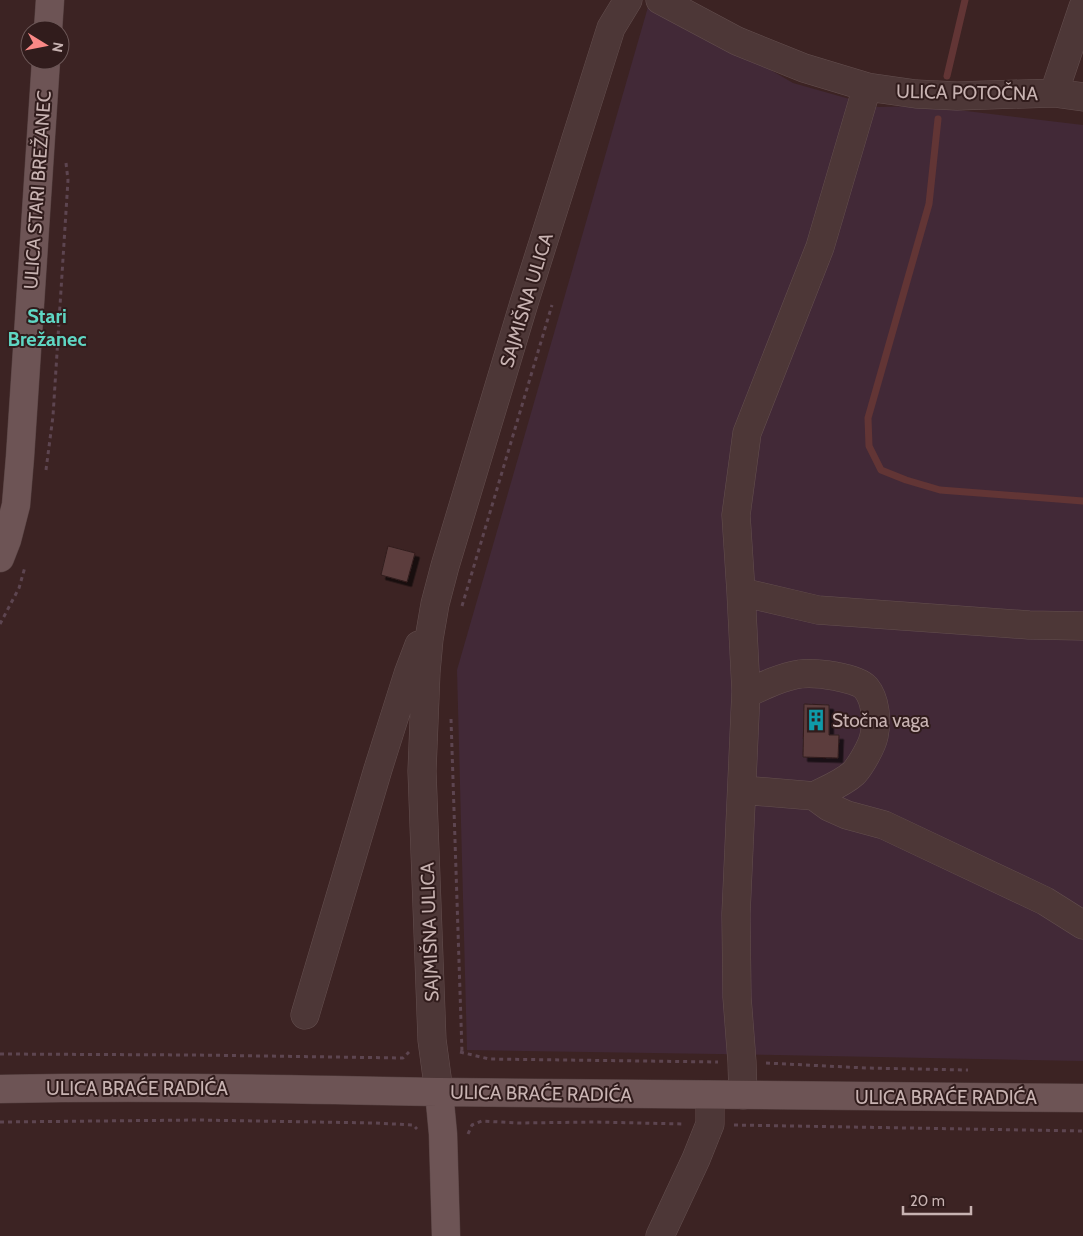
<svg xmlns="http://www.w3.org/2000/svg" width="1083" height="1236" viewBox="0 0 1083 1236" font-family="Cabin,sans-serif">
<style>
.green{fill:#422937}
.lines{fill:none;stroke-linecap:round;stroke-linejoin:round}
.stream{stroke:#623535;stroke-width:7}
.building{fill:#5b3d3d;stroke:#331e1e;filter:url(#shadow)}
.minor-casing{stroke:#644f4f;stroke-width:29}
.major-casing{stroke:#554040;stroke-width:29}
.path{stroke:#5d4550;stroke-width:3;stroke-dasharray:4 4;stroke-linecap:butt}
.minor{stroke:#4d3737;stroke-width:28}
.major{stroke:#6d5455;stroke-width:28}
.labels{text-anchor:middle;stroke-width:4;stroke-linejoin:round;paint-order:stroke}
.street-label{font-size:19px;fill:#c8b3b2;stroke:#311c1c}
.poi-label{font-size:19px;fill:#c8b3b2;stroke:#311c1c;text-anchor:start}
.neighbourhood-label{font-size:20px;font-weight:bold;fill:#5fd6c3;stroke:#311c1c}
</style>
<defs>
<filter id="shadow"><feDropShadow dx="4.5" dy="4.5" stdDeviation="0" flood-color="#0009"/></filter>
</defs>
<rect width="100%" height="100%" fill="#3c2323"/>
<path class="green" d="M650,0L793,83L878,107L925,106L1083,125V1061L776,1055L467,1050L457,670Z"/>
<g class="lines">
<path class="stream" d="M947,76L965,0
M938,119L929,204L868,418L869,446L881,470L906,480L940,490L1083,501"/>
</g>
<path class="building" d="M388,546L415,553L407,582L381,575Z
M804,704L829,705V735H839L838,758L803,757Z"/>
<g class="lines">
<g class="minor-casing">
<path id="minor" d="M660,0L737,41L804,68L867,87L916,94L957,96L1054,93L1083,97
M1054,93L1083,7
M741,592L818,610L1029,625L1083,626
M746,694C763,686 781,677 800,674C815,672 856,677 866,688C876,700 877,721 874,736C872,746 861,765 854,773C843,783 828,789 814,796
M742,790L814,796L829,807L847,815L884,825L1045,901L1083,925
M305,1015L378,769L408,674L419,645
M439,1092L432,1040L422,771L426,672L429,639L435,604L445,566L524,303L611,28L628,0
M743,1095L742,1062L737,997L736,914L746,691L741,592L736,515L747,433L820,247L867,87
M660,1236L696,1159L710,1124V1095"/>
</g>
<g class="major-casing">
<path id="major" d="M48,30L50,0
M0,558L7,540L16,505L20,457L46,60
M0,1089C146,1086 292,1089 439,1092L1083,1098
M439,1092L443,1134L446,1236"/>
</g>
<path class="path" d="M46,470L53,416L68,180L66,163
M462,606L552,305
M0,624L19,588L25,567
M451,719L462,1052
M460,1052L489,1059L718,1062
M0,1054L194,1055L403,1058L409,1052
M766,1063L866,1068L968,1070
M0,1122L197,1120L375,1123L413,1125L417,1129
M734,1125L1083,1131
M468,1134L472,1125L482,1121L518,1123L595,1122L683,1124"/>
<use href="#minor" class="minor"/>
<use href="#major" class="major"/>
</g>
<defs>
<g id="building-bare" transform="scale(1.725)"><path d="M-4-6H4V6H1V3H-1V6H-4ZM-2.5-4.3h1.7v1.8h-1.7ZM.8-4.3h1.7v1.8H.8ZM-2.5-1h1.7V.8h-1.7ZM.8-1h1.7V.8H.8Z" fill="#0f9aa8" stroke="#311c1c" stroke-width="2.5" paint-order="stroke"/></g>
</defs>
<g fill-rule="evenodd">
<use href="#building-bare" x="816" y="720"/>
</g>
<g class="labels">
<g class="street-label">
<text transform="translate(967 92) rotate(1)" y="7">ULICA POTOČNA</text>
<text transform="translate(37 190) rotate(-86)" y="7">ULICA STARI BREŽANEC</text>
<text transform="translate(526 300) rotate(-73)" y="7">SAJMIŠNA ULICA</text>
<text transform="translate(429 932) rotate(-92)" y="7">SAJMIŠNA ULICA</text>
<text x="137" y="1095">ULICA BRAĆE RADIĆA</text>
<text transform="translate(541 1093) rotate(1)" y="7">ULICA BRAĆE RADIĆA</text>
<text x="946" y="1104">ULICA BRAĆE RADIĆA</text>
</g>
<g class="poi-label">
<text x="832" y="727">Stočna vaga</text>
</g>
<g class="neighbourhood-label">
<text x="47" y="323">Stari<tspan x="47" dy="23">Brežanec</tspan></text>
</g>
</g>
<g transform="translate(45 45) rotate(100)"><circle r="24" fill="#311c1c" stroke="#6d5858"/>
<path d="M0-4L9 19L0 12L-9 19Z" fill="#f98886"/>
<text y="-8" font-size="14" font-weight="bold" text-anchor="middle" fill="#c8b3b2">N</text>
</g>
<path d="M903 1206v8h68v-8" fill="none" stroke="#c8b3b2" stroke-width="2.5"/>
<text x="910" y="1206" font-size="15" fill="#c8b3b2" stroke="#311c1c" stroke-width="4" paint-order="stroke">20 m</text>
</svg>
